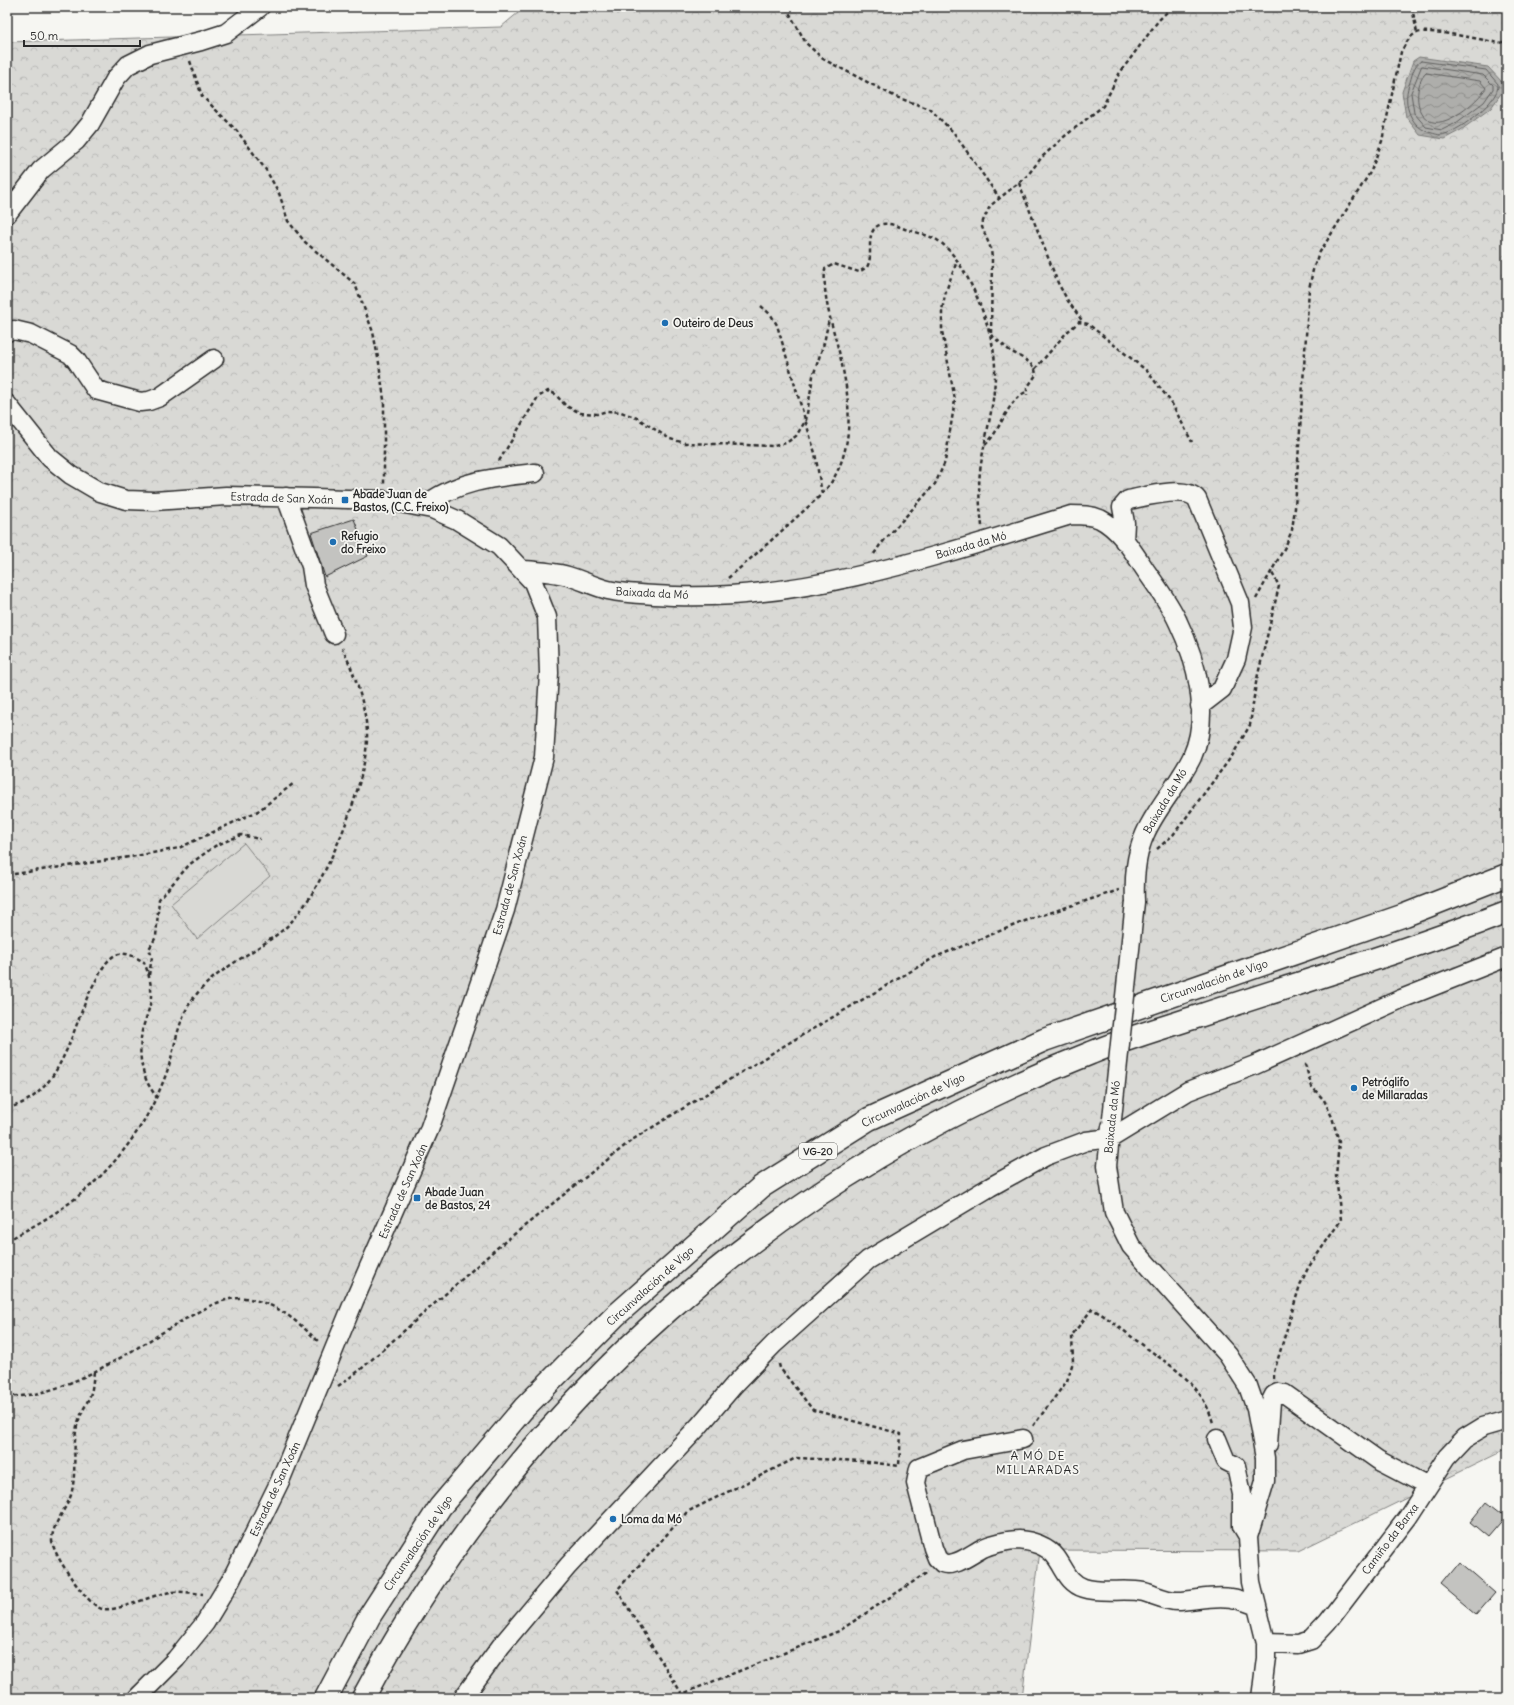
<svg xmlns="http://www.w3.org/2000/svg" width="1514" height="1705" viewBox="0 0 1514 1705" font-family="Delius,sans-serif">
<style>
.forest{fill:url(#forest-crowns);stroke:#828280}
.garden{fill:#d9d9d5;stroke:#828280}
.water{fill:url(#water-waves);stroke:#7a7a78}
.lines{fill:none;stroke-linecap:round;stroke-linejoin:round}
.shore{stroke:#5f5f5e;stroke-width:1}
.building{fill:#c3c3c0;stroke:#2b2b2b}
.minor-casing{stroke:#2b2b2b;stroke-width:21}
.highway-casing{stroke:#2b2b2b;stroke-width:25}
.path{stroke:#2b2b2b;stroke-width:2.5;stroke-dasharray:4 3;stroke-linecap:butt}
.minor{stroke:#f6f6f2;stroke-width:18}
.highway{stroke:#f6f6f2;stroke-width:22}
.minor-bridge-casing{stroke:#2b2b2b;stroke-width:21;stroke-linecap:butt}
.minor-bridge{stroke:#f6f6f2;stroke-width:18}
.poi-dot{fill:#1f6fb2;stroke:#f6f6f2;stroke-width:1.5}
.labels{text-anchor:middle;stroke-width:3.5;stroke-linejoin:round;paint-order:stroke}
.shield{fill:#f6f6f2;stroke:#686867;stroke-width:1}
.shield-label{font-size:10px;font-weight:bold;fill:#2b2b2b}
.poi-label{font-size:11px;font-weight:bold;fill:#2b2b2b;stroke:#f6f6f2;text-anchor:start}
.street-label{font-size:11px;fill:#2b2b2b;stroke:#f6f6f2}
.neighbourhood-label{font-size:12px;letter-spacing:1px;fill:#2b2b2b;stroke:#f6f6f2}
</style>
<defs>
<pattern id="forest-crowns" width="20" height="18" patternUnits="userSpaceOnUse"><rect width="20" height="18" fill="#d9d9d5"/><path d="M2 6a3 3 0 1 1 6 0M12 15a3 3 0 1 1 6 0" fill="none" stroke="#babab7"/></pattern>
<pattern id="water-waves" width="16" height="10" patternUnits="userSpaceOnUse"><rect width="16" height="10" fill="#aeaeab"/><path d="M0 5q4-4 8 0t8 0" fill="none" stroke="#8e8e8b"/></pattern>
</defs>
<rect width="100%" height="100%" fill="#f6f6f2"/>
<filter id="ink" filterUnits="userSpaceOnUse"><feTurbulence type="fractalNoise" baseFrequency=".025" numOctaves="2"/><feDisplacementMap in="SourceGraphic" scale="8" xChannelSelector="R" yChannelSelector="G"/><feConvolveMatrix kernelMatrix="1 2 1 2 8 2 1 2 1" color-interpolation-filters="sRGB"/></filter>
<g filter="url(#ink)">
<path class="forest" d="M525,7H1507V1451L1505,1450L1298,1551L1040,1550L1022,1698H7V42L501,27Z"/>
<path class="garden" d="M244,843L270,876L197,939L171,904Z"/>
<path class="water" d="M1419,57L1488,67L1502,82V92L1491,108L1461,130L1444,139L1420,135L1406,117L1402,92L1413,61Z"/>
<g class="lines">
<path class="shore" d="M1421,61L1486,70L1498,84C1500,101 1460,130 1445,134C1441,136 1436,134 1432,133C1411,129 1402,104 1409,85C1412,77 1413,65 1421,61Z
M1422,66L1483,75L1493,85V89L1484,102L1456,123L1442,130L1426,127L1414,113L1411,93Z
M1426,73L1480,81L1486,88C1478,101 1444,131 1428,120C1414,111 1415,83 1426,73Z"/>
</g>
<path class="building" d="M354,519L368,556L325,577L311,533Z
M1487,1501L1506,1516L1488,1537L1470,1522Z
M1459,1562L1495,1593L1477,1614L1441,1584Z"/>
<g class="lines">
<g class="minor-casing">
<path id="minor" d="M7,214L41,170L76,141L90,124L116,78L128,65L150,54L201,41L226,33L260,7
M7,332L14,330L31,334L70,354L76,360L96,390L140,402L149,401L160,397L214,359
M7,404L50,458L71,475L100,492L126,500L154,501L226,496L313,498L383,500L432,509L457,520L499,546L533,582L547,617L549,673L544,757L505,910L429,1130L354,1301L280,1481L257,1528L231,1580L205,1623L176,1659L137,1698
M286,497L311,566L314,585L334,634
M423,507C454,481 496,477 535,473
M1124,541L1125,523L1122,507L1128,500C1144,497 1185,485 1197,499L1240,603L1243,627L1236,659L1222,689L1200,706
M524,570C539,571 554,572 568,576C582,580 595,587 608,590C624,594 657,595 675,596C806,601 946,553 1071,515C1081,515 1091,515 1100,519C1120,529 1134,553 1146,571C1157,587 1170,604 1178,622C1197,661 1211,715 1192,757C1179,784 1157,807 1145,834C1135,856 1134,879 1135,902
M1111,1127L1107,1166L1114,1212L1131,1246L1228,1355L1248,1386L1256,1409L1265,1458V1481L1248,1537L1251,1582L1266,1643V1658L1261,1698
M1023,1439L963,1450L919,1468L916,1483L933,1548L937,1558L942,1563C955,1568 971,1554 983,1548C992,1544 1008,1540 1019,1540C1032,1541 1048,1546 1056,1557C1065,1569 1068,1583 1084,1588C1103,1594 1124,1588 1144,1592C1155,1595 1168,1602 1179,1601C1197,1600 1214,1595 1231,1598C1240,1599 1249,1603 1257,1606
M1217,1439L1226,1461L1236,1466L1242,1494V1526L1248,1536
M1268,1444L1271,1401L1274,1395L1278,1393L1285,1394L1378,1460L1428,1486
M1266,1643L1298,1644L1311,1640L1327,1623L1408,1517L1447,1457L1465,1438L1483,1427L1507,1420
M463,1698L501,1646L568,1566L699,1426L734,1385L774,1344L868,1260L990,1187L1046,1156L1086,1141L1111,1138L1188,1091L1255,1065L1401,999L1507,957"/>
</g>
<g class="highway-casing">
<path id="highway" d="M326,1698L369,1617L440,1507L524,1408L615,1316L761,1187L869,1119L1044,1040L1405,915L1507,875
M363,1698C522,1400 777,1176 1091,1053C1124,1039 1159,1029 1193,1018C1298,983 1404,952 1507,912"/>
</g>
<path class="path" d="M786,7L806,43L823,59L896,97L930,109L954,133L1000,199
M1412,7L1417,33
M190,61L202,96L237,131L266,170L279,193L288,221L305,242L355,284L373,332L379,363L384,400V484
M1019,183L1058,283L1068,301L1083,322
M761,306L771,315L777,325L815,453L822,494
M991,333L992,259L991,249L982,227L983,221L990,206L1027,176L1042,157L1065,136L1103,106L1119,74L1158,21L1172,7
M991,335L1009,350L1029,362L1035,369L1036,375L1027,388V395
M1035,369L1067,332L1079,322L1088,324L1147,371L1171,402L1192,442
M985,445C1001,431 1007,400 1026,392
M499,461L538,397L548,391L555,394L566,406L581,413L597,414L607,411L621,412L637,418L670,439L685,443L774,446L786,443L796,436L806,420L813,376L824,343L829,319
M874,554L880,545L935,484L945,462L955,400L942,331V310L946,291L957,261
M728,578C752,558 775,537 798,516C812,503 828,491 836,474C853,441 850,404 843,370C837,336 822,304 825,269L834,264L859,272L867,267C874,256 865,237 876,227C884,220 897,226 905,229C915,232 928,235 937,240C965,257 990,323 994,354C999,395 985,432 980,471C978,490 980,508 982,526
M1256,599L1286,545L1292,530L1295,508L1309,289L1313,270L1318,255L1371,171L1382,141L1401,52C1405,45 1409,36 1417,33C1428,28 1484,40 1499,43L1507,41
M1157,849L1173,835L1232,756L1250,725L1256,683L1279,586L1271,571
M7,875L136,856L179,848L258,811L293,784
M149,975L152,957L149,949L156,937L159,899L190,864L215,846L241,835L260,839
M7,1108C56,1098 69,1042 85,1003C89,992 95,982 100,973C104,965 110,956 119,954C128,952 137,958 144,962C148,972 152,984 151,995C151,1008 145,1019 142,1031C138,1056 141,1077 156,1096
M7,1241C24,1231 42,1222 58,1211C107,1178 144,1132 165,1077C175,1052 176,1023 192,1000C215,968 256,953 285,928C322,896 369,781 367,733C366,707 354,671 342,648
M779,1364L780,1368L813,1410L901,1434L899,1466L861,1461L796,1458L687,1512L617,1590L682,1694L839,1631L928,1572
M94,1372C93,1378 93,1386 91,1393C87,1404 80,1414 77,1426C72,1449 77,1473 71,1495C66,1510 52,1524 52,1540C52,1554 88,1606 102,1609C118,1612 149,1596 166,1593C178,1590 191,1593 203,1594
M1274,1379V1372L1300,1285L1308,1268L1341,1220L1336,1176L1339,1142L1332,1117L1324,1100L1312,1087L1304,1061
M338,1386L360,1370L497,1248L632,1140L782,1047L935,957L1025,921L1119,890
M7,1396C60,1400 133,1350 178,1323C197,1313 217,1299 239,1298C244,1297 250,1299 254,1300C281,1306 300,1324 319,1342
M1033,1426L1067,1381L1073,1362L1072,1335L1092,1309C1110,1318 1123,1331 1140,1343C1171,1367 1202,1382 1213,1423"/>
<use href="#minor" class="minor"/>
<use href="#highway" class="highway"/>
<g class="minor-bridge-casing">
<path id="minor-bridge" d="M1112,1119L1135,902"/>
</g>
<use href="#minor-bridge" class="minor-bridge"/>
</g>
</g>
<g class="poi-dot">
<circle cx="665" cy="323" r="4"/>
<rect x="341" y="496" width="8" height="8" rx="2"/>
<circle cx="333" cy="542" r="4"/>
<circle cx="1354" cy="1088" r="4"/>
<rect x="413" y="1194" width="8" height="8" rx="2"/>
<circle cx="613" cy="1519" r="4"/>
</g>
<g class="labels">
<rect class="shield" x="799" y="1143" width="38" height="16" rx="3"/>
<g class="shield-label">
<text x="818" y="1155">VG-20</text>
</g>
<g class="poi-label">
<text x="673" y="327">Outeiro de Deus</text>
<text x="353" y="498">Abade Juan de<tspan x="353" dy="13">Bastos, (C.C. Freixo)</tspan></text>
<text x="341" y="540">Refugio<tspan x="341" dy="13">do Freixo</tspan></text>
<text x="1362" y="1086">Petróglifo<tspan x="1362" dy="13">de Millaradas</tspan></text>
<text x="425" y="1196">Abade Juan<tspan x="425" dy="13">de Bastos, 24</tspan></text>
<text x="621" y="1523">Loma da Mó</text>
</g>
<g class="street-label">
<text transform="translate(282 498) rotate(2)" y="4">Estrada de San Xoán</text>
<text transform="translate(971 545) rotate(-16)" y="4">Baixada da Mó</text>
<text transform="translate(652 593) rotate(3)" y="4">Baixada da Mó</text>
<text transform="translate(1165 801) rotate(-59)" y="4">Baixada da Mó</text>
<text transform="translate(510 885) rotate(-75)" y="4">Estrada de San Xoán</text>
<text transform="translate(1214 981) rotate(-19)" y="4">Circunvalación de Vigo</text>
<text transform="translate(913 1100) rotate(-25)" y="4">Circunvalación de Vigo</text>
<text transform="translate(1112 1117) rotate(-84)" y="4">Baixada da Mó</text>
<text transform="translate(403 1191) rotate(-66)" y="4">Estrada de San Xoán</text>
<text transform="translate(650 1286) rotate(-42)" y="4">Circunvalación de Vigo</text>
<text transform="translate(275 1489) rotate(-65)" y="4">Estrada de San Xoán</text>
<text transform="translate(1390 1539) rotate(-53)" y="4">Camiño da Barxa</text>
<text transform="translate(418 1543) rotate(-56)" y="4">Circunvalación de Vigo</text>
</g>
<g class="neighbourhood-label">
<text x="1038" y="1460">A MÓ DE<tspan x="1038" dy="14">MILLARADAS</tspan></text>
</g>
</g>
<rect width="1514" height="1705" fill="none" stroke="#f6f6f2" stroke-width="24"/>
<rect x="12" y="12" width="1490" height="1681" fill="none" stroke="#2b2b2b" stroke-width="1.5" filter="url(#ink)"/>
<path d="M24 40v6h116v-6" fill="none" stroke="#2b2b2b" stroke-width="2"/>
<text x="30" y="40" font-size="12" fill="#2b2b2b" stroke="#f6f6f2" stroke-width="3" paint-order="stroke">50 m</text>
</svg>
